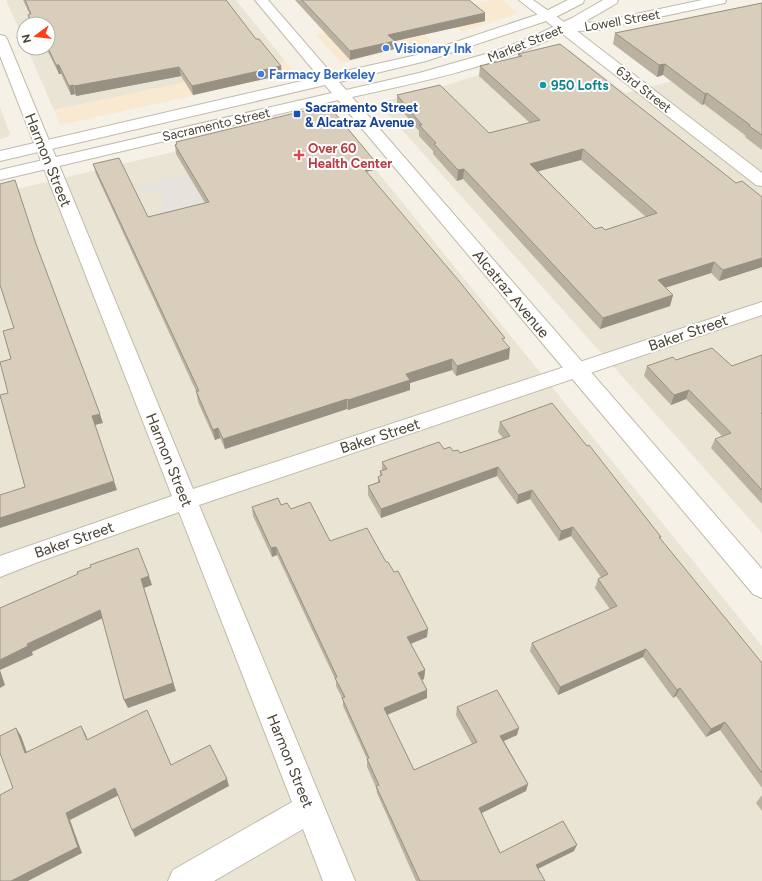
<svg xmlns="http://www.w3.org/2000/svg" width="762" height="881" viewBox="0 0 762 881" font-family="Figtree,sans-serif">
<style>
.residential{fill:#e9e4d4}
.commercial{fill:#f9e9d0}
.parking{fill:#e6e3df}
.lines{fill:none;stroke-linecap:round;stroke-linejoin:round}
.minor-casing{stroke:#c1baa8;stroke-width:2}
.tertiary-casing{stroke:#c1baa8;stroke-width:2}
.minor{fill:#fff;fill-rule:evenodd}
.tertiary{fill:#fff;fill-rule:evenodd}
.wall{fill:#bab1a1;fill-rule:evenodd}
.shaded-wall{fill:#979083}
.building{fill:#d8cebb;stroke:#979083;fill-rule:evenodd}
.shop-dot{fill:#3f7fe0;stroke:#fff;stroke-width:1.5}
.culture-dot{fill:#0f9aa8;stroke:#fff;stroke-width:1.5}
.transit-dot{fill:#1a4fb4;stroke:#fff;stroke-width:1.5}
.health-dot{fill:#e0444e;stroke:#fff;stroke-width:1.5}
.labels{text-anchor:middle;stroke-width:4;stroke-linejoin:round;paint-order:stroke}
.far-street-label{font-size:13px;fill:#494235;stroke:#fff}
.far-shop-label{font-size:13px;font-weight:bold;fill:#366cbe;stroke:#fff;text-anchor:start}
.far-culture-label{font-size:13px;font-weight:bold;fill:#0d838f;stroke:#fff;text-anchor:start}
.far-transit-label{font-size:13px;font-weight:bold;fill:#164399;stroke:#fff;text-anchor:start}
.far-health-label{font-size:13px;font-weight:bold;fill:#be3a42;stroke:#fff;text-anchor:start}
.street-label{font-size:15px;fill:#494235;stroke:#fff}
</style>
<rect width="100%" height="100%" fill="#f5f1e7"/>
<path class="residential" d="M6,0H236L285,61L54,110L27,48H48V24H24V41Z
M563,48L570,50L625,93L754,61L762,62V533L378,103L438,88Z
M0,107L10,134L7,137L0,139Z
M211,143L250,204L376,170L762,646V881H0V193Z"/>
<path class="commercial" d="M492,0H502L518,13L462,32L438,10Z
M407,16L432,41L341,63L316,34Z
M285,61L295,73L60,125L54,110Z"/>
<path class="parking" d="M187,174L209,211L150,219L161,212L164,202L160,191L140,195L137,188Z"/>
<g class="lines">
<g class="minor-casing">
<path id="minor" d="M519,0H533L567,24L598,22L702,0H726L725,3L720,4L598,30L577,31L762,173V186L756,185Z
M0,35L5,36L7,39L193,489L762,302V315L199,505L355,881H323L303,829L214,881H168L173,870L292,802L179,512L38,562L0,577V556L172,496L0,56Z"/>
</g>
<g class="tertiary-casing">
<path id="tertiary" d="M255,0H268L332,74L417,55L542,13L568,0H584L583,3L552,19L426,61L339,82L346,90L419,73L496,51L534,36L572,18L603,0H618L617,3C593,17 570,31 544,42C484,69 417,83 352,97L762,569V598L753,594L338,100L0,180V170L332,93L325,85L0,161V151L319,77Z"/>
</g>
<use href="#minor" class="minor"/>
<use href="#tertiary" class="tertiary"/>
</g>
<path class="wall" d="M23,0H226L282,75L193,95L181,76L76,96L75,94L71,95L61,74H59L46,48H48V24H31L28,15H30Z
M295,0H469L485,13V21L395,41L394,49L350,60Z
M762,3V150L745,137L746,136L704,104L702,105L663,75L657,77L613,44L615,33Z
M518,54L736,183L762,197V267L719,281L711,273L665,288L673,295L670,306L600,329L463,179L457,181L433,154V151L419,136V131L397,105V95L489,133L530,123L479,76L480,66L518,57ZM581,160L646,217L605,230L595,229L538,171Z
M176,142L374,170L366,172L504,341L509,359L456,376L452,370L410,383V390L348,410L347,409L225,449L220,438L215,440L198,402L196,391L96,174L93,164L148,217L205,203L176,154L175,145L177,144Z
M762,355V504L711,448L715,439L722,436L686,399L671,405L644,376L647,366L676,360L732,366Z
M500,422L587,446L661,537L660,539L762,663V788L720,730L706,737L676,696L673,698L643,657L558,695L530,651L532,643L610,609L595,588L598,579L601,577L571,536L559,541L530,499L517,504L497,476L381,518L368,495V486L378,482V477L380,476V471L382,470V462L444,449L460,453L503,438L498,432Z
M281,505L291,509L330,541L427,637L411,644L425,670L424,679L422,680L427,690V698L387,715L414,770L472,744L456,715L457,707L517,735L504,741L528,784L526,791L481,813L500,853L574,851L538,869L545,881H416L377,793L376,787L367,767V759L343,706V700L336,686V681L277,555L272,557L253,516L252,507Z
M762,795V811L756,803Z"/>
<path class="shaded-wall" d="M485,13V21L395,41L394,49L350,60V51L388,35Z
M665,64L663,75L657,77L659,65Z
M56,65H59L61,74H59Z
M281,66L282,75L193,95L192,86Z
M179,67L181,76L76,96L74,86Z
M73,85L75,94L71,95L69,86Z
M707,93L704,104L702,105L705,94Z
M583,149L581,160L528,174L530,164Z
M374,160V170L360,173L359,163Z
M464,169L463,179L457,181L458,170Z
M762,258V267L719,281L723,270Z
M714,262L711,273L655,291L658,280Z
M673,295L670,306L600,329L603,318Z
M510,348L509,359L456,376L457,366Z
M452,359V370L410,383V390L348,410V400L406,374Z
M689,390L686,399L671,405L674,395Z
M347,399V409L225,449L223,439Z
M100,414L103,423L95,425L92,416Z
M218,428L220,438L215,440L213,430Z
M498,467L497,476L381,518V509Z
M114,481L117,490L0,528V518Z
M532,490L530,499L517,504L518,495Z
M573,527L571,536L559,541L561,531Z
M276,547L277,555L272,557L271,548Z
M149,576L152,585L144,588L176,691L128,708L124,700L141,579Z
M100,610L103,618L32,652L33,655L0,670V660L27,644Z
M428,629L427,637L407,645V637Z
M646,649L643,657L558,695L560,687Z
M0,670L5,685L0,688Z
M425,670L424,679L418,681V673Z
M680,688L676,696L673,698L677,690Z
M427,690V698L384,716V708Z
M725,722L720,730L706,737L711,729Z
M81,726L85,733L91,748L87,740Z
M16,728L21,736L30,761L25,753Z
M519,728L517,735L499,743L500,736Z
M227,779L229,786L135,837L132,830Z
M528,784L526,791L478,815L479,808Z
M115,788L119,795L70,820L82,853L28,881H11L66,813Z
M577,845L574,851L533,871L536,865Z"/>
<path class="building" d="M25,0H226L256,39H259L281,66L192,86L179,67L74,86L73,85L69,86L59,65H56L48,48V24H32L28,15L31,14Z
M302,0H469L485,13L388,35L395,41L350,51Z
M762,3V135L749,126L750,125L707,93L705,94L665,64L659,65L615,33Z
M560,44L736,183L742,181L762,197V258L723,270L714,262L658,280L673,295L603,318L464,169L458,170L434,144L436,143L419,125H422L397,95L440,85L489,133L540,120L480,66L522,56L518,54ZM583,149L657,213L605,230L602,227L595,229L530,164Z
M328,105L374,160L359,163L459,281L505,338L502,339L510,348L457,366L452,359L406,374L410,380L348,400L347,399L223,439L218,428L213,430L196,391H199L93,164L119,158L148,217L209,202L175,145L177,144L176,142Z
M15,180L36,244L100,414L92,416L114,481L0,518V495L25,487L0,395L8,393L0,362L11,359L3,331L14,328L0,285V184Z
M712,348L732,366L762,355V413H761L762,414V490L715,439L731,433L689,390L674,395L647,366L673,357L676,360Z
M552,403L587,446L589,445L661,537H659L762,663V773L725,722L711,729L680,688L677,690L646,649L560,687L532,643L617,606L598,579L608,574L573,527L561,531L532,490L518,495L498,467L381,509L368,486L380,482L378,477L382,475L380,471L387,469L382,462L439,442L444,449L450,447L453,451L458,450L460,453L510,436L500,422Z
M278,498L281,505L287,503L291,509L310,502L330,541L367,528L386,562H388L394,572L398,571L428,629L407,637L425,670L418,673L427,690L384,708L414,770L477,742L457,707L497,690L519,728L500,736L528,784L479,808L500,853L563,821L577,845L536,865L545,881H420L376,786L379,785L367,759L369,758L342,698L345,697L335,678L337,677L276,547L271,548L252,507Z
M138,548L149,576L141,579L173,683L124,700L100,610L27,644L28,646L0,660V608L78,574L77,572L91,567L90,565Z
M147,710L171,765L210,745L227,779L132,830L115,788L66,813L78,847L11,881H0V795L13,788L0,753V736L16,728L25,753L81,726L87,740Z"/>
<g class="shop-dot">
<circle cx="386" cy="48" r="4"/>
<circle cx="261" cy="74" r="4"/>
</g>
<circle class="culture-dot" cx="543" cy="85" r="4"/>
<rect class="transit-dot" x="293" y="110" width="8" height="8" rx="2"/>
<path class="health-dot" d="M297 149h4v4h4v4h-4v4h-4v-4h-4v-4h4z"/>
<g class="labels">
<g class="far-street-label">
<text transform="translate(622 20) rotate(-10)" y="5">Lowell Street</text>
<text transform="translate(525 43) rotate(-22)" y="5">Market Street</text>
<text transform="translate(644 89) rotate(38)" y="5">63rd Street</text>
<text transform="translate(216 124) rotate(-13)" y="5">Sacramento Street</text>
</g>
<g class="far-shop-label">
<text x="394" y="53">Visionary Ink</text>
<text x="269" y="79">Farmacy Berkeley</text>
</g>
<g class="far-culture-label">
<text x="551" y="90">950 Lofts</text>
</g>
<g class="far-transit-label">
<text x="305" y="112">Sacramento Street<tspan x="305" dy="15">&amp; Alcatraz Avenue</tspan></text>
</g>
<g class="far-health-label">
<text x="308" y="153">Over 60<tspan x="308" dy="15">Health Center</tspan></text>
</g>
<g class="street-label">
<text transform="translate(48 160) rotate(68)" y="5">Harmon Street</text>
<text transform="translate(511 294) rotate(50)" y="5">Alcatraz Avenue</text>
<text transform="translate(688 333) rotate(-19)" y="5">Baker Street</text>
<text transform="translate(380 436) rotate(-18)" y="5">Baker Street</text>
<text transform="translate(169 460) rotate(68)" y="5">Harmon Street</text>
<text transform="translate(74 540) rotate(-19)" y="5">Baker Street</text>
<text transform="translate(290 761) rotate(68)" y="5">Harmon Street</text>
</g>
</g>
<g transform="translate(36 36) rotate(255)"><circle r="19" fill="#ffffff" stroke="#b6b3ae"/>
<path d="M0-3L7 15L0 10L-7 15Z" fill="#ff4014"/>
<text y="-6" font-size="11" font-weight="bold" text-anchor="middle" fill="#494235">N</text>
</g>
</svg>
